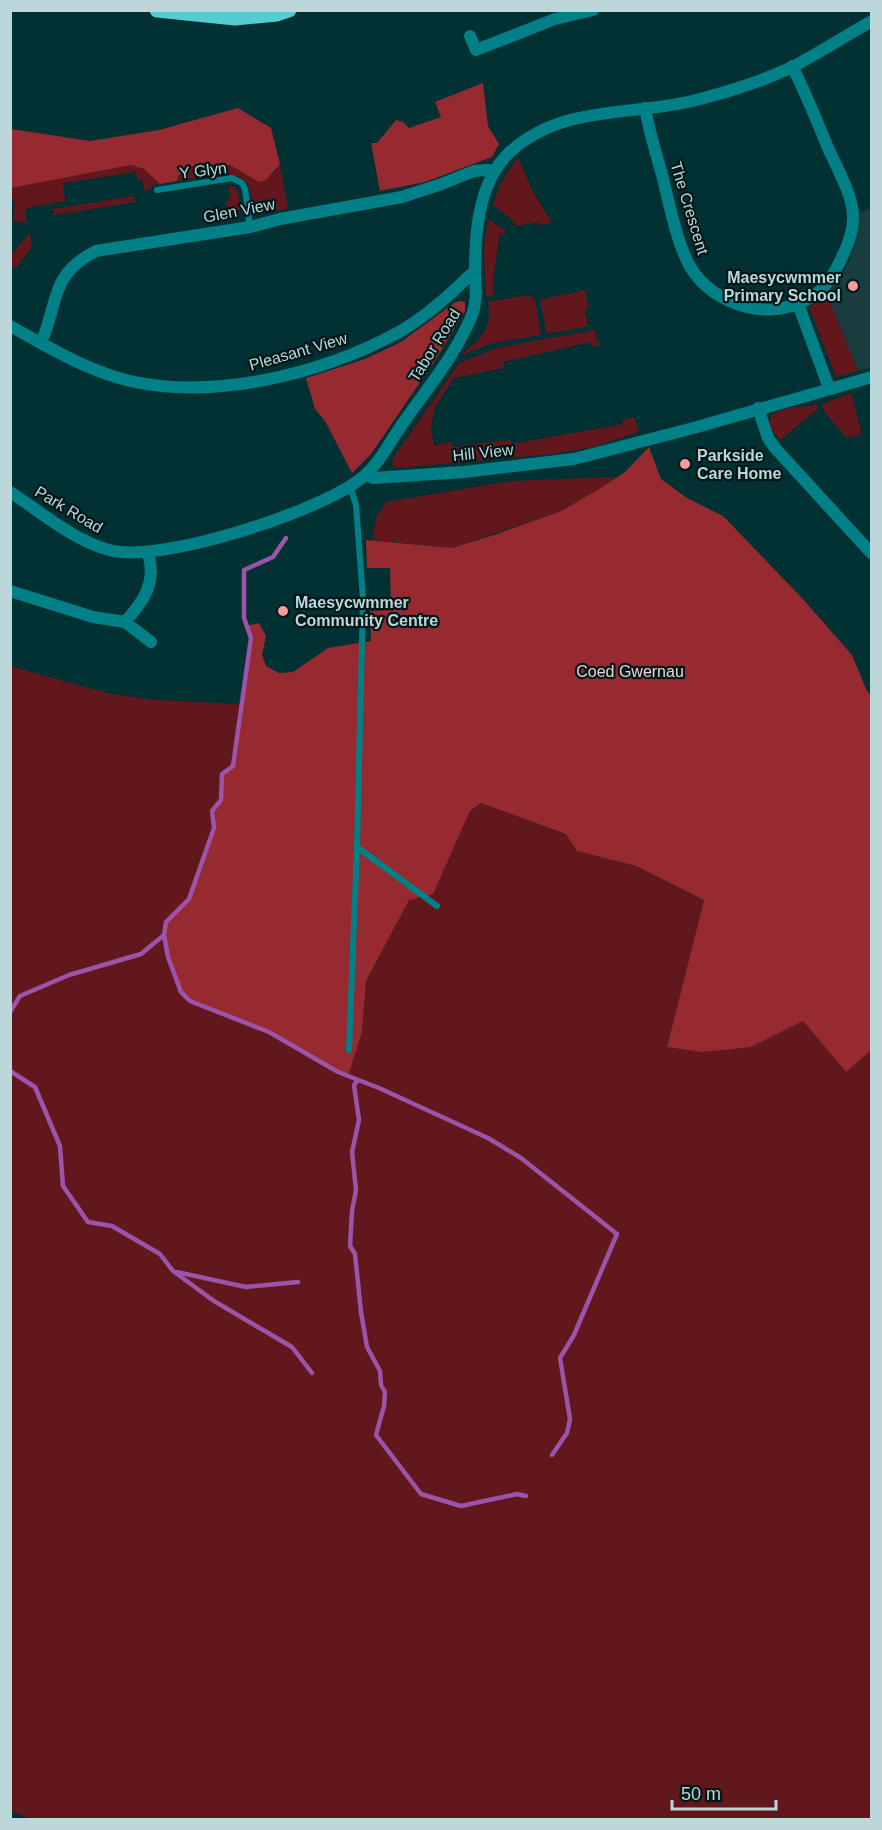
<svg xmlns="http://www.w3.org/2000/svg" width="882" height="1830" viewBox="0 0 882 1830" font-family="Arial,sans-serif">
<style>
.built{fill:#193c3f}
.green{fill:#61171c}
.forest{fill:#972931}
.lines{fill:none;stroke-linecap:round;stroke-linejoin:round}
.stream{stroke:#9b54a8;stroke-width:4.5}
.lane{stroke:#018087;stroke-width:6}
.street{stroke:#018087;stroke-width:12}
.primary{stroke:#55cbd2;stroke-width:15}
.poi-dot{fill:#f59b99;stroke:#011718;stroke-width:2}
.labels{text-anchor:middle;stroke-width:4.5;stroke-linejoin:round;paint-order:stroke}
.street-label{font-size:16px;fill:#bcd7d9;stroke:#011718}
.poi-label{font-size:16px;font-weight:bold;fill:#bcd7d9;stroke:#011718;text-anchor:start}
.park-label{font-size:16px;fill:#f2d3d1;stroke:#011718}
</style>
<rect width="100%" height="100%" fill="#023134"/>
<path class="built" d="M871,208V367L858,371L827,294L840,279L848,264L854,246L858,214Z"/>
<path class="green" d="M518,157L531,188L552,223L540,225L539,222L517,226L510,218L493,205L500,184Z
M280,164L288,209L258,213C250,206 253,197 249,187C241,165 195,179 177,181V176L189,166L201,167L230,165L260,182L273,174Z
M131,165L144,169L160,184L151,185L152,189L144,190L142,179H137L136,172L63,183L65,201L26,208V223L13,221L15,202L11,201L10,188Z
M228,186L235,187C240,195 242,209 237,216L212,221L211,217L228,214L226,201L230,200Z
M134,196L135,202L54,215L53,209Z
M489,219L508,233L500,234L493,277V296L486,297C485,271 481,245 489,219Z
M30,233L32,246L16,268H11V255Z
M585,290L589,308L585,309L588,326L547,334L540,300Z
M827,294L858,371L836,377L809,307Z
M529,295L535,300L541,335L493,343L462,355L460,354C479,343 494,325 488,302Z
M595,330L597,342H600V345L592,347L591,342L511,360L503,362L504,368L454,378L435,407L431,427L434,445L451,442L453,447L511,440L512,444L623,424L622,420L634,417L639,432L594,447L551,454L398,468L392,465L393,458L459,363L497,348Z
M851,393L862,434L847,438L825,413L822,404Z
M817,405L818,409L780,440C749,407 795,407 817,405Z
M616,477L597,491L561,511L452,548L372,540L376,518L386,502L512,481Z
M10,666L111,694L154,700L242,704L233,766L222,775L221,800L212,811L214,828L189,899L166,923L269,1032L338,1072L362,1032L366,981L409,899L433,893L470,811L481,803L566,834L577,851L636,866L704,900L667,1046L751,1047L803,1021L846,1072L871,1050V1819L34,1820L11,1811Z"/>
<path class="forest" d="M483,83L488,126L499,144L492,157L425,182L380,191L371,143H377L396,120L403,122L409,128L441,117L435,102Z
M238,108L271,128L280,164L266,180L259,182L230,165L201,167L189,166L178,176L177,181L160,184L144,169L131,165L11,188V129L90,141L159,130Z
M460,301L465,302V311L436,359L371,454L352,473L325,421L315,409L306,378L365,359L401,342L454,303Z
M649,447L661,479L687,498L723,516L802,598L852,655L867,691L871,695V1050L846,1072L803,1021L751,1047L703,1052L667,1047L704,900L636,866L577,851L566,834L481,803L470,811L433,894L409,900L366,981L362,1032L348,1076L269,1032L190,1001L181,992L168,957L164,935L166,922L190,899L214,828L212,811L221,800L222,774L233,766L251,638L246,626L259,623L266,636L262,655L266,666L279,673L293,672L328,648L371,641L370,611L391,610L390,568H367L366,540L452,548L497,534L561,511L596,491L625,472Z"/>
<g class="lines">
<path class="stream" d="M286,538L273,557L244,570V618L251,638L233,766L222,774L221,800L212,811L214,828L189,899L166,922L164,935L168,957L181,992L190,1001L269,1032L338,1072L379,1088L488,1138L521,1158L617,1234L574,1335L560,1358L570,1419L567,1433L552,1455
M10,1012L20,996L69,975L141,954L164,935
M10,1071L35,1087L60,1146L63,1186L88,1222L112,1226L160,1254L173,1271L214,1301L292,1347L312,1373
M358,1080L354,1085L359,1120L352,1152L356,1190L352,1211L350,1246L355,1254L361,1312L367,1347L380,1371L381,1385L385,1392L384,1406L376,1435L421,1494L461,1506L517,1494L526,1496
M177,1272L246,1287L298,1282"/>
<path class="lane" d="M157,190L232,178L242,183L245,189L250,227
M357,847L437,906
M349,1050L357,847L363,599L356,505L350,486"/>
<path class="street" d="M470,36L476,50L555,19L593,10
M645,108C649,131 656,153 662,175C669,202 678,252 695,274C725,313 786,323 823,288C833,278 838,265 844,253C849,242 853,230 853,218C854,198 837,168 829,150C817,122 806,93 792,66
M798,304L829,388
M10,326C48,347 87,371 130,381C216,400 322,374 399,332C425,317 448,297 470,275L475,273
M41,343C59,302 49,275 96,251L250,227L280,219L402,197L439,185L474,171L488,170L494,172
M758,408L768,438L775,448L872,554
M366,474L373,478L464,472L574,459L697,427L872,377
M10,492C41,512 73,540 109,550C160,564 317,512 359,480C377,468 389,443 401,426C425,391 456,355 472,315C478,300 475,285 475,270C475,230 479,181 510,152C563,103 636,117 700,99C731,91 763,81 792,67C819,53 845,36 872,21
M10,591L93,617L125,622C144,601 157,582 148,553
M125,622L151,642"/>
<path class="primary" d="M157,10L235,18L277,14L289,10"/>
</g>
<g class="poi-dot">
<circle cx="853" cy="286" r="6"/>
<circle cx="685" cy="464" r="6"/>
<circle cx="283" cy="611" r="6"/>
</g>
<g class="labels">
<g class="street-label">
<text transform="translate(203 170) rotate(-7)" y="6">Y Glyn</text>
<text transform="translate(690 208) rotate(73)" y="6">The Crescent</text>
<text transform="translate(239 210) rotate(-11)" y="6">Glen View</text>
<text transform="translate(434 345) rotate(-58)" y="6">Tabor Road</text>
<text transform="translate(298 351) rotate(-16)" y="6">Pleasant View</text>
<text transform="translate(483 452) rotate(-6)" y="6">Hill View</text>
<text transform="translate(69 509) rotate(31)" y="6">Park Road</text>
</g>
<g class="poi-label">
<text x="841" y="283" text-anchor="end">Maesycwmmer<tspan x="841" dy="18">Primary School</tspan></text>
<text x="697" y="461">Parkside<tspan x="697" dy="18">Care Home</tspan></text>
<text x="295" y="608">Maesycwmmer<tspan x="295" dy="18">Community Centre</tspan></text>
</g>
<g class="park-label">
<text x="630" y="677">Coed Gwernau</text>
</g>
</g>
<rect width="882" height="1830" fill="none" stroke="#bcd7d9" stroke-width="24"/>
<path d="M672 1800v9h104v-9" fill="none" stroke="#bcd7d9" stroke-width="3"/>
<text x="681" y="1800" font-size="18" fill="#bcd7d9" stroke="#011718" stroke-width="4.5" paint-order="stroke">50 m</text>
</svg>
